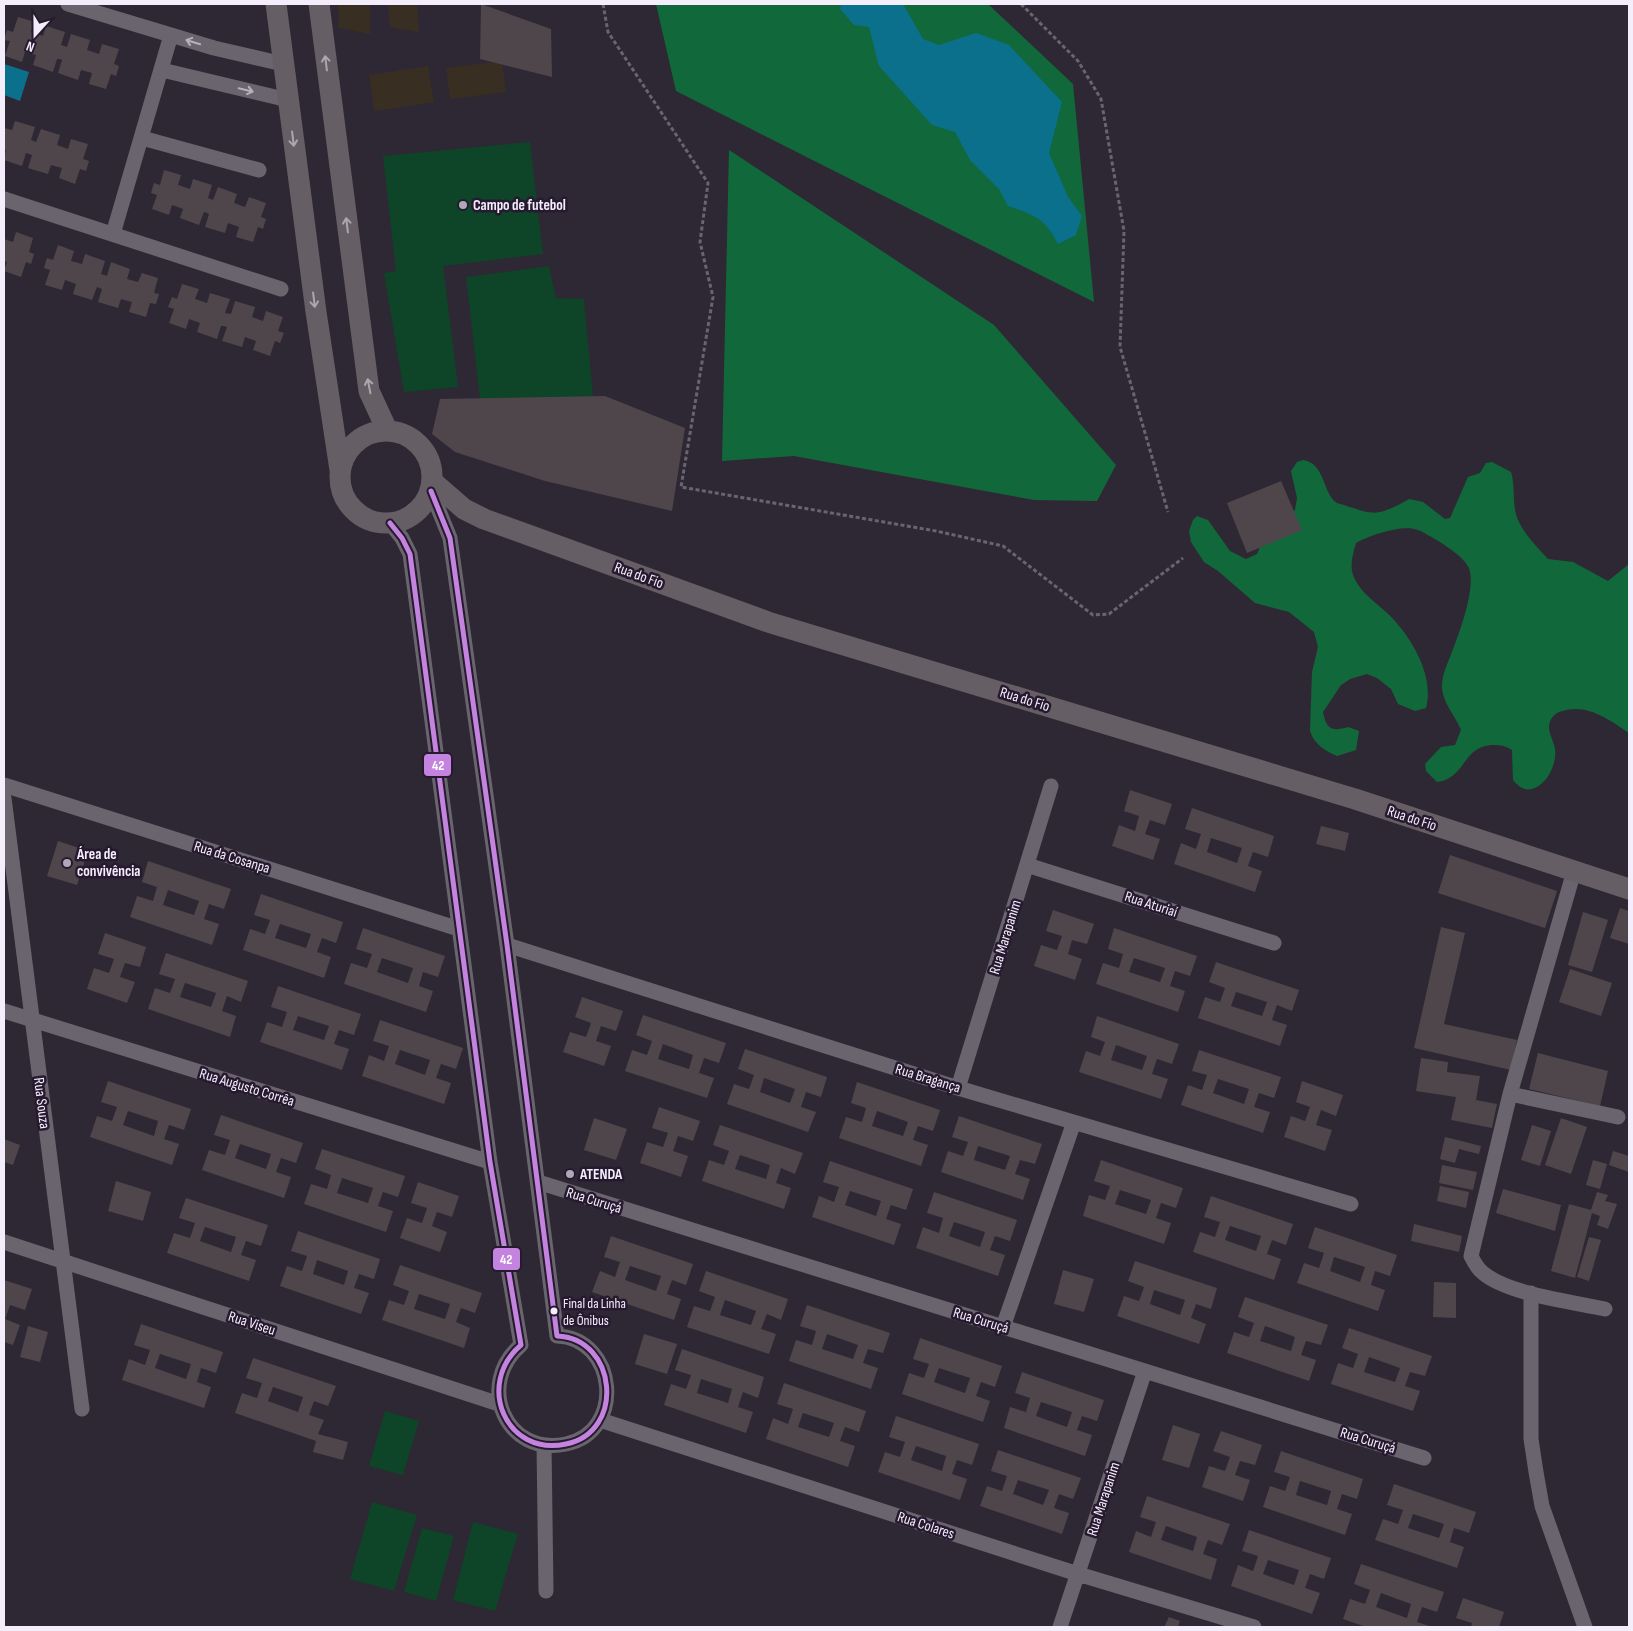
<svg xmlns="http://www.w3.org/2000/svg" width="1633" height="1631" viewBox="0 0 1633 1631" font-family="'Sofia Sans Condensed',sans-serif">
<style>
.commercial{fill:#382e22}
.green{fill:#0e4427}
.forest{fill:#11693b}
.water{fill:#0a708c}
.building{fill:#4e464a;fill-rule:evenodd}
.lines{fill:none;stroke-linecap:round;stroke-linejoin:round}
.path{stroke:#6a646e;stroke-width:3;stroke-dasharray:4 2.5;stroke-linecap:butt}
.street{stroke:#6a646e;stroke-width:15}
.secondary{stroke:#655e64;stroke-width:21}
.bus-1-casing{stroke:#251a2f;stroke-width:9}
.bus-1{stroke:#c483df;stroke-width:5}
.oneway{stroke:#b6afbc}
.oneway2{stroke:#aca6b0}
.poi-dot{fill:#afa8b6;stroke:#251a2f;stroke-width:2}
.bus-dot{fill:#f4edfc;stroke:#251a2f;stroke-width:2}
.labels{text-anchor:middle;stroke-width:5;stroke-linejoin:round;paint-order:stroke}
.bus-label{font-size:14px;fill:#f4edfc;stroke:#251a2f;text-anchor:start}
.poi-label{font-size:15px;font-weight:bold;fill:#f4edfc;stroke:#251a2f;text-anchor:start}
.street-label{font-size:15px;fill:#f4edfc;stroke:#251a2f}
.line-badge{stroke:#251a2f;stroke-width:2}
.badge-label{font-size:14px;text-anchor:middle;font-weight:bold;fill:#fff}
</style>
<rect width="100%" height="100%" fill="#2e2834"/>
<path class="commercial" d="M338,4H370V34L339,28Z
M388,4H417L419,32L390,27Z
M502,61L506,92L450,99L446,68Z
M428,66L434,102L374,111L369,75Z"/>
<path class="green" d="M530,142L543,254L443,266L458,387L404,392L384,273L396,271L383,156Z
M549,266L556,298L584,299L593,397L481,408L466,277Z
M385,1411L419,1421L403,1475L369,1466Z
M372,1502L417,1515L394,1591L350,1579Z
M473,1522L518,1534L495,1611L453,1600Z
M422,1528L454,1536L436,1601L404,1592Z"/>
<path class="forest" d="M656,4H988L1073,84L1094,302L676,91Z
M729,150L994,325L1116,465L1097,501L1034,500L794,456L722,461Z
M1303,460C1326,464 1322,493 1337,503C1374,514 1374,519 1409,499L1423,502L1445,519L1450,518L1468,477L1480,473L1486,463L1492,462L1511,472C1516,488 1511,507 1519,522C1525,535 1538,548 1548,559L1573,562L1608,581L1629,564V733C1608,719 1586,702 1559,712C1554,714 1549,720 1549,727C1549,734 1554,742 1555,749C1557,764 1547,785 1532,789C1524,791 1518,786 1513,780L1512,750C1506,746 1501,745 1494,745C1462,745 1466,779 1437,782L1426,771L1425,764L1441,747L1455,745L1461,730C1455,715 1442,702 1442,686C1442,673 1449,661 1453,649C1460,631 1476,588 1469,568C1464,557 1445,545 1435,539C1429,536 1424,532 1418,530C1403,524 1370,535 1356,543C1352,557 1348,570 1357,583C1366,598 1384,608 1395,621C1415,644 1434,678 1426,708L1415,711L1398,704L1391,689L1377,678L1367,674L1350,679L1341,685L1323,712C1326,729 1332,732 1348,727L1359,731L1356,750L1337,756C1325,751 1314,744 1310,731L1312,672L1318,647L1314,632L1289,612L1255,603L1218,571L1204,562L1191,542L1189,531L1193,520L1197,516L1208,520L1230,551L1246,559L1257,554L1267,530L1288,518L1295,510L1297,498L1291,471L1297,462Z"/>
<path class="water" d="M841,4H903L923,39L939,45L976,33L1009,45L1062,102L1049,153L1068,197L1082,216L1076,235L1058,244C1045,218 1034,215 1008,206L999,189L970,160L955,132L932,125L879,66L869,27L854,25L840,9Z
M4,64L29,72L20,101L4,95Z"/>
<path class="building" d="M481,4L551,29L552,77L480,59Z
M18,17L35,22L31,32L43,36L46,26L65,32L61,45L67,47L71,34L90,40L87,50L99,54L102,44L119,49L114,64L119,66L116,76L111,74L106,89L89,84L92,73L81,70L78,80L58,73L62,60L60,59H57L53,72L33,65L36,55L25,52L22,62L5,56L10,41L4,40L7,30L13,32Z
M15,121L35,127L31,140L36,142L41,129L60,135L57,145L68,149L71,139L88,144L83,159L89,161L86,171L80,169L75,184L59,178L62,168L51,165L48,174L28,168L32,155L26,153L22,166L4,160L6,150H4V128L12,130Z
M164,170L181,175L178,185L190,189L193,179L212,185L208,198L213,200L218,187L237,194L234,203L245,207L249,197L266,203L261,217L266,219L263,229L258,227L253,242L236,237L239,227L228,223L225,233L205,227L209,214L207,213L204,212L199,225L180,218L183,209L172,205L169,215L152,209L157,195L151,193L154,183L160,185Z
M16,232L33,238L29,252L34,254L31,264L26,262L21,277L4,271L7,262L4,261V239L13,242Z
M58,245L74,251L71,261L82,264L85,254L105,261L101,274L107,276L111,262L130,269L127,279L138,282L142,273L158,278L154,293L159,294L156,304L150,303L146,317L129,312L132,302L121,299L118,308L98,302L102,289L97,287L92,300L73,294L76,284L65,280L62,290L45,285L50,270L44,268L47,258L53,260Z
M182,284L199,289L195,299L207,303L210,293L230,299L225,313L231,314L235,301L255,307L252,317L263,321L266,311L283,317L278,331L284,333L280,343L275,341L270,356L253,350L256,341L245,337L242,347L222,341L227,327L224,326H221L217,339L197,332L200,323L189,319L186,329L169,323L174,309L168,307L172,297L177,299Z
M605,396L685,428L672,511L545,481L455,452L432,434L440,399Z
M1281,481L1302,530L1247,553L1227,503Z
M1130,790L1172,804L1165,825L1150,820L1145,834L1160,839L1153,860L1112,846L1119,825L1135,831L1139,816L1124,811Z
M1192,808L1274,836L1268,857L1253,852L1248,866L1262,871L1255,892L1174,864L1181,843L1196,849L1201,834L1185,829ZM1211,838L1242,848L1237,863L1207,852Z
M1321,826L1349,833L1345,851L1316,844Z
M58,841L88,851L77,885L47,876Z
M1450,855L1557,891L1545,928L1438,893Z
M148,861L231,889L224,909L209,904L204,919L219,924L212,945L130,917L137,896L153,901L157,887L142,882ZM168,890L199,901L194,915L163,905Z
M261,894L343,922L336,943L322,938L317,952L331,957L324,978L243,950L250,929L265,934L270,920L254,915ZM280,924L311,934L306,948L275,938Z
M1620,908L1629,911V944L1610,938Z
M1053,910L1094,924L1087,944L1072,940L1068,954L1082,959L1075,980L1034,966L1041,945L1057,950L1062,936L1046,931Z
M1583,912L1608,920L1592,972L1568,965Z
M1441,927L1465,933L1444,1024L1517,1040L1511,1070L1414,1048Z
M363,928L445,956L438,977L423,972L419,986L433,991L426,1012L344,984L351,963L367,968L372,954L356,949ZM382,958L413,968L408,983L377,972Z
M1114,928L1197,956L1190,976L1175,971L1170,986L1185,991L1178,1012L1096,984L1103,963L1119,968L1123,954L1108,949ZM1134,958L1165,968L1160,982L1129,972Z
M105,933L146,947L140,967L125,963L120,977L135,982L127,1003L87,989L94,968L109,973L114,959L98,954Z
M166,953L248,981L241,1002L227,996L222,1011L236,1016L230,1037L148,1009L155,988L170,993L175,979L159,974ZM185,983L216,993L211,1007L180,997Z
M1216,962L1299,990L1292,1011L1277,1005L1272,1020L1287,1025L1280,1046L1198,1018L1205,997L1220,1002L1225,988L1209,982ZM1236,992L1267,1002L1262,1016L1231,1006Z
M1570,969L1612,983L1601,1016L1559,1002Z
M278,986L361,1014L354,1035L339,1030L334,1044L349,1049L342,1070L260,1042L267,1022L282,1027L287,1012L271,1007ZM298,1016L329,1026L324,1040L293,1030Z
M582,997L623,1011L616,1031L601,1026L596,1041L611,1046L604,1066L563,1052L570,1032L586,1037L591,1023L575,1017Z
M643,1015L726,1043L719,1063L704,1058L699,1073L714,1078L707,1098L625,1071L632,1050L647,1055L652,1041L636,1035ZM663,1044L693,1055L689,1069L658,1059Z
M1097,1016L1179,1044L1172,1064L1157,1059L1152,1074L1168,1079L1161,1099L1079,1072L1086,1051L1100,1056L1105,1042L1091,1037ZM1116,1045L1147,1056L1142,1070L1111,1060Z
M380,1020L463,1048L456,1069L441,1064L436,1078L451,1083L444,1104L362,1076L369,1055L384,1061L389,1046L373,1041ZM400,1050L430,1060L425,1075L395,1064Z
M745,1049L827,1077L821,1097L806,1092L801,1107L816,1112L808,1132L727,1104L734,1084L749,1089L754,1075L738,1069ZM764,1078L795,1089L790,1103L760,1092Z
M1199,1050L1281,1077L1274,1098L1259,1093L1254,1107L1270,1112L1263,1133L1181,1105L1188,1085L1202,1090L1207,1075L1192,1071ZM1218,1079L1249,1089L1244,1104L1213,1093Z
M1538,1053L1608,1071L1600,1106L1529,1089Z
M1421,1058L1448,1062L1447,1072L1480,1076L1476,1100L1497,1104L1492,1128L1451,1120L1456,1097L1416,1091Z
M108,1081L191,1109L184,1130L169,1125L164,1139L179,1144L172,1165L90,1137L97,1116L112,1121L117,1107L101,1102ZM128,1111L158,1121L154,1136L123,1125Z
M1302,1081L1343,1095L1336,1116L1321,1110L1316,1125L1332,1130L1325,1151L1284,1137L1291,1116L1305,1121L1310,1107L1296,1102Z
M857,1082L940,1110L933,1131L918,1126L913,1140L928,1145L921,1166L839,1138L846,1117L862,1122L866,1108L851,1103ZM877,1111L908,1122L903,1136L872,1126Z
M659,1107L700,1121L693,1141L678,1136L673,1151L688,1156L681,1177L640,1163L647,1142L663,1147L668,1133L652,1128Z
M221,1115L303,1143L296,1163L281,1158L276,1172L291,1177L284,1198L202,1170L209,1150L225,1155L230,1140L214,1135ZM240,1144L271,1154L266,1169L235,1158Z
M959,1116L1042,1144L1035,1164L1020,1160L1015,1174L1030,1179L1023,1200L941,1172L948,1151L963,1156L968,1142L952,1137ZM978,1146L1010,1156L1005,1170L974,1160Z
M594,1118L627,1129L616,1160L584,1150Z
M1561,1118L1587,1127L1571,1174L1545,1165Z
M720,1125L803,1153L795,1174L781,1168L776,1183L791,1188L784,1209L702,1181L709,1160L724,1165L729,1151L713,1145ZM740,1155L770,1165L766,1179L735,1169Z
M1532,1125L1551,1131L1540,1166L1521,1160Z
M1445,1137L1481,1146L1479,1154L1459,1149L1455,1163L1440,1159Z
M4,1139L20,1145L13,1165L4,1162Z
M322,1149L405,1176L398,1197L383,1192L378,1206L393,1211L386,1232L304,1204L311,1184L327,1189L331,1175L315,1169ZM342,1178L373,1188L368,1203L337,1193Z
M1613,1151L1629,1156V1172L1609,1165Z
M1101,1160L1183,1188L1176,1208L1161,1203L1156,1218L1171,1223L1164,1244L1083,1216L1089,1195L1105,1200L1110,1186L1094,1181ZM1120,1190L1151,1200L1146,1214L1115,1204Z
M1593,1160L1607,1164L1600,1189L1586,1185Z
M830,1161L913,1189L906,1210L891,1205L886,1219L901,1224L894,1245L812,1217L819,1196L834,1202L839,1187L823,1182ZM850,1191L881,1201L876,1216L845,1205Z
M1442,1165L1477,1172L1473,1190L1439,1183Z
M116,1181L151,1192L143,1221L108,1211Z
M418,1182L459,1196L452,1217L437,1212L432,1226L447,1232L440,1252L400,1238L407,1218L422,1223L427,1208L411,1203Z
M1440,1186L1469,1192L1466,1208L1437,1201Z
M1503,1189L1561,1205L1555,1231L1496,1213Z
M934,1192L1017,1220L1010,1241L995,1236L990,1250L1005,1255L998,1276L916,1248L923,1227L939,1233L943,1218L927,1213ZM954,1222L985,1232L980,1247L949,1236Z
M1597,1192L1608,1195L1605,1201L1617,1204L1608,1229L1597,1225L1600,1216L1592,1213L1575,1278L1551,1271L1569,1204L1591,1210Z
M1211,1196L1293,1224L1286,1245L1272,1240L1267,1254L1281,1259L1274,1280L1193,1252L1200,1232L1215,1237L1220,1222L1204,1217ZM1230,1226L1261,1236L1256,1251L1225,1240Z
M186,1198L268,1225L261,1246L246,1241L241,1255L256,1260L249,1281L167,1253L174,1233L190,1238L195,1223L179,1218ZM205,1227L236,1237L231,1252L200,1241Z
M1414,1224L1462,1236L1459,1252L1411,1241Z
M1315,1227L1397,1255L1390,1276L1375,1271L1371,1285L1385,1290L1378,1311L1297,1283L1304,1263L1319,1268L1324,1253L1308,1248ZM1334,1257L1365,1267L1360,1282L1330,1271Z
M298,1231L380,1259L374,1279L359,1274L354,1288L369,1293L361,1314L280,1286L287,1266L302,1271L307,1256L291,1251ZM317,1260L348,1271L344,1285L313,1274Z
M611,1236L693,1264L686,1285L672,1280L667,1294L681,1299L674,1320L592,1292L600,1271L615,1277L620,1262L604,1257ZM630,1266L661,1276L656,1291L625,1280Z
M1589,1237L1601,1240L1589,1281L1577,1277Z
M1135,1261L1217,1288L1211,1309L1196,1304L1191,1318L1206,1324L1199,1344L1117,1316L1124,1296L1139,1301L1144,1287L1128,1281ZM1154,1290L1185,1300L1180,1315L1150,1304Z
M400,1265L482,1293L475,1313L461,1308L456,1322L470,1328L464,1348L382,1320L389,1300L404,1305L409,1291L393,1285ZM419,1294L450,1304L445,1319L414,1309Z
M1063,1270L1094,1279L1084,1312L1054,1304Z
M706,1271L788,1299L781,1320L767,1314L761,1329L776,1334L769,1354L687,1327L694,1306L710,1311L715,1297L699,1291ZM725,1300L756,1311L751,1325L720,1315Z
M4,1280L32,1289L25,1310L10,1305L5,1319L20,1325L13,1345L4,1342Z
M1434,1282L1456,1283V1318L1433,1317Z
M1245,1297L1328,1325L1321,1345L1306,1341L1301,1355L1316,1360L1309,1381L1227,1353L1234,1332L1249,1337L1254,1323L1238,1317ZM1265,1326L1295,1337L1291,1351L1260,1341Z
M807,1305L890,1333L883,1353L868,1349L863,1363L878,1368L871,1389L789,1361L796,1340L812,1345L816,1331L800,1326ZM827,1334L858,1345L853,1359L822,1349Z
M141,1324L223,1352L216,1373L201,1368L197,1382L211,1387L204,1408L122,1380L129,1359L145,1365L150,1350L134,1345ZM160,1354L191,1364L186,1379L155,1368Z
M28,1326L48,1332L40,1362L20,1357Z
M1349,1328L1432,1356L1425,1376L1410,1372L1405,1386L1420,1391L1413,1411L1331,1384L1338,1363L1353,1368L1358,1354L1342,1348ZM1369,1357L1400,1368L1395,1382L1364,1372Z
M644,1334L677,1344L667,1374L635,1364Z
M920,1338L1002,1366L995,1387L981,1382L976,1396L990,1401L983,1422L902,1394L909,1373L924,1378L929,1364L913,1359ZM939,1368L970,1378L965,1393L934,1382Z
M682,1349L764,1377L758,1398L743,1392L738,1407L753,1412L746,1433L664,1405L671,1384L686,1389L691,1375L675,1370ZM701,1379L732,1389L728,1403L697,1393Z
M253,1358L336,1386L328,1406L314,1401L309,1415L324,1420L318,1434L348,1442L343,1460L313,1452L316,1441L235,1413L242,1393L257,1398L262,1383L246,1378ZM273,1387L303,1397L298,1412L268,1401Z
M1022,1372L1104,1400L1097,1421L1082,1416L1077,1430L1092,1435L1085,1456L1004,1428L1010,1407L1026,1412L1030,1398L1015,1393ZM1041,1402L1072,1412L1067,1427L1036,1416Z
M784,1383L866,1411L859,1432L845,1427L840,1441L855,1446L848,1467L766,1439L773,1418L788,1424L793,1409L777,1404ZM803,1413L834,1423L829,1437L798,1427Z
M896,1416L979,1444L972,1465L957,1460L952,1474L967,1479L960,1500L878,1472L885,1452L900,1457L905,1442L889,1437ZM916,1446L946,1456L942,1471L911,1460Z
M1173,1425L1200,1434L1189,1468L1162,1460Z
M1221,1431L1262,1445L1255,1465L1240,1461L1235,1475L1250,1480L1243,1501L1202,1487L1209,1466L1225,1471L1230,1457L1213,1451Z
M998,1450L1081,1478L1073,1499L1059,1494L1054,1508L1069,1513L1062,1534L980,1506L987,1486L1002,1491L1007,1476L991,1471ZM1018,1480L1049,1490L1043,1505L1013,1494Z
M1281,1451L1363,1479L1357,1499L1342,1494L1337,1509L1352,1514L1345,1535L1263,1507L1270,1486L1285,1491L1290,1477L1274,1472ZM1300,1481L1331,1491L1327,1505L1296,1495Z
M1394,1484L1476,1512L1469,1533L1454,1528L1450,1542L1464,1547L1457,1568L1375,1540L1383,1519L1398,1524L1403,1510L1387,1505ZM1413,1514L1444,1524L1439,1538L1408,1528Z
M1147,1496L1230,1524L1222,1545L1208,1540L1203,1554L1217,1559L1211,1580L1129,1552L1136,1531L1151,1537L1156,1522L1140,1517ZM1166,1526L1197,1537L1193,1551L1161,1540Z
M1249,1530L1331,1558L1324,1579L1310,1574L1305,1588L1320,1593L1312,1614L1231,1586L1238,1565L1253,1571L1258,1556L1242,1551ZM1268,1560L1299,1570L1294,1585L1263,1574Z
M1361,1564L1444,1592L1437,1612L1422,1607L1417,1622L1433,1627H1366L1343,1619L1350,1599L1365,1604L1370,1590L1354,1584ZM1381,1593L1411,1604L1407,1618L1376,1607Z
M1463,1598L1504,1612L1499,1627H1471L1472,1623L1456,1618Z
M1169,1617L1180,1621L1178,1627H1164Z"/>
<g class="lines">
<path class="path" d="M603,4L608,32L708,183L700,242L713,297L681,487L936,531L1003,546L1093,615L1109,614L1183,558
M1021,4L1078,61L1101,99L1124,231L1120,347L1168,512"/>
<path class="street" d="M68,4L214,48L283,64
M162,70L288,100
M142,138L259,170
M4,199L281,289
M113,234L171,35
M390,523L402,538L410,554L490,1162L521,1345C475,1384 506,1457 566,1444C626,1432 617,1338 557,1336L507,945L450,538L431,491
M4,785L459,929
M4,798L82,1409
M1027,865L1274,943
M1574,871L1510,1094L1471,1256C1474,1262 1477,1268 1482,1272C1506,1294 1573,1302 1605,1309
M507,945L958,1088L1351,1204
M4,1011L490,1162
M958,1088L1051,786
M1510,1094L1618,1117
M538,1182L1424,1458
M4,1242L499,1404
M1531,1293V1439L1536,1472L1542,1506L1585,1627
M1003,1327L1074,1122
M600,1420L1078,1574L1254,1627
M544,1445L546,1591
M1060,1627L1145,1371"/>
<path class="secondary" d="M276,4L316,312L340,470
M319,4L369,391L387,430
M340 477a46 46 0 1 1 92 0a46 46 0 1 1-92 0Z
M433,482L464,509L484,519L771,623L1355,799L1629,889"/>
<g class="bus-1-casing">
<path id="bus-1" d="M390,523L402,538L410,554L490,1162L521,1345C475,1384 506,1457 566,1444C626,1432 617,1338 557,1336L507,945L450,538L431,491"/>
</g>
<use href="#bus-1" class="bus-1"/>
</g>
<defs><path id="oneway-shaft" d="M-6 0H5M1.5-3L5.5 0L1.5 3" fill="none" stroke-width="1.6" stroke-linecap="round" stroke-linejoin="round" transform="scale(1.25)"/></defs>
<g class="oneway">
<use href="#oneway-shaft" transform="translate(193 42) rotate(-163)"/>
<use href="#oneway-shaft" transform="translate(246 90) rotate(13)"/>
</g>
<g class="oneway2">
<use href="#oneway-shaft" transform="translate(326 63) rotate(-97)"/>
<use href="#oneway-shaft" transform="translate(293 139) rotate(83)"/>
<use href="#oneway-shaft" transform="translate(347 225) rotate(-97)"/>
<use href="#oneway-shaft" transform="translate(314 300) rotate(83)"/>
<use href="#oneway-shaft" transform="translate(369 386) rotate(-101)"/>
</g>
<g class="poi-dot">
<circle cx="463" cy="205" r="5"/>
<circle cx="67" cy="863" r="5"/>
<circle cx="570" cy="1174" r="5"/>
</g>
<circle class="bus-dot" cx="554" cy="1311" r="4.5"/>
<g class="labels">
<g class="bus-label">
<text x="563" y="1308">Final da Linha<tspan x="563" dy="17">de Ônibus</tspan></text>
</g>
<g class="poi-label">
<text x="473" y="210">Campo de futebol</text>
<text x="77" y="859">Área de<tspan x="77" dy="17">convivência</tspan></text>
<text x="580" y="1179">ATENDA</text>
</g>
<g class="street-label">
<text transform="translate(639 575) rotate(20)" y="5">Rua do Fio</text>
<text transform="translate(1025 699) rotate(17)" y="5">Rua do Fio</text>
<text transform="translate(1412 818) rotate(18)" y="5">Rua do Fio</text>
<text transform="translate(232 857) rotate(17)" y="5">Rua da Cosanpa</text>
<text transform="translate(1151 904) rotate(18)" y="5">Rua Aturiaí</text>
<text transform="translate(1005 937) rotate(-73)" y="5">Rua Marapanim</text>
<text transform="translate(928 1078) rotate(17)" y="5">Rua Bragança</text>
<text transform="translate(247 1087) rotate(17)" y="5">Rua Augusto Corrêa</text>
<text transform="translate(42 1103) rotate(83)" y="5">Rua Souza</text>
<text transform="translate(594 1200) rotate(17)" y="5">Rua Curuçá</text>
<text transform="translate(981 1320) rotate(17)" y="5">Rua Curuçá</text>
<text transform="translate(252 1323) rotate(18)" y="5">Rua Viseu</text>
<text transform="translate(1368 1440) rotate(17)" y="5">Rua Curuçá</text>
<text transform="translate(1103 1499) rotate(-72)" y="5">Rua Marapanim</text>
<text transform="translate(926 1525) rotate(18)" y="5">Rua Colares</text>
</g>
</g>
<g class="line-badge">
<rect x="423" y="753" width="29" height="24" rx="5" fill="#c483df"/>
<rect x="492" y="1247" width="29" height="24" rx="5" fill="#c483df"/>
</g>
<g class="badge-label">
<text x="438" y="770">42</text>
<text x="506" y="1264">42</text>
</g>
<rect width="1633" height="1631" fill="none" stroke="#f4edfc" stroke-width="10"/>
<g transform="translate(35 35) rotate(201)" stroke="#251a2f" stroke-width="4" paint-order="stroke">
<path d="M0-4L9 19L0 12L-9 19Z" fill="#f4edfc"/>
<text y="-8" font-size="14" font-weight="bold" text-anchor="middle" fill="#f4edfc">N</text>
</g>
</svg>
